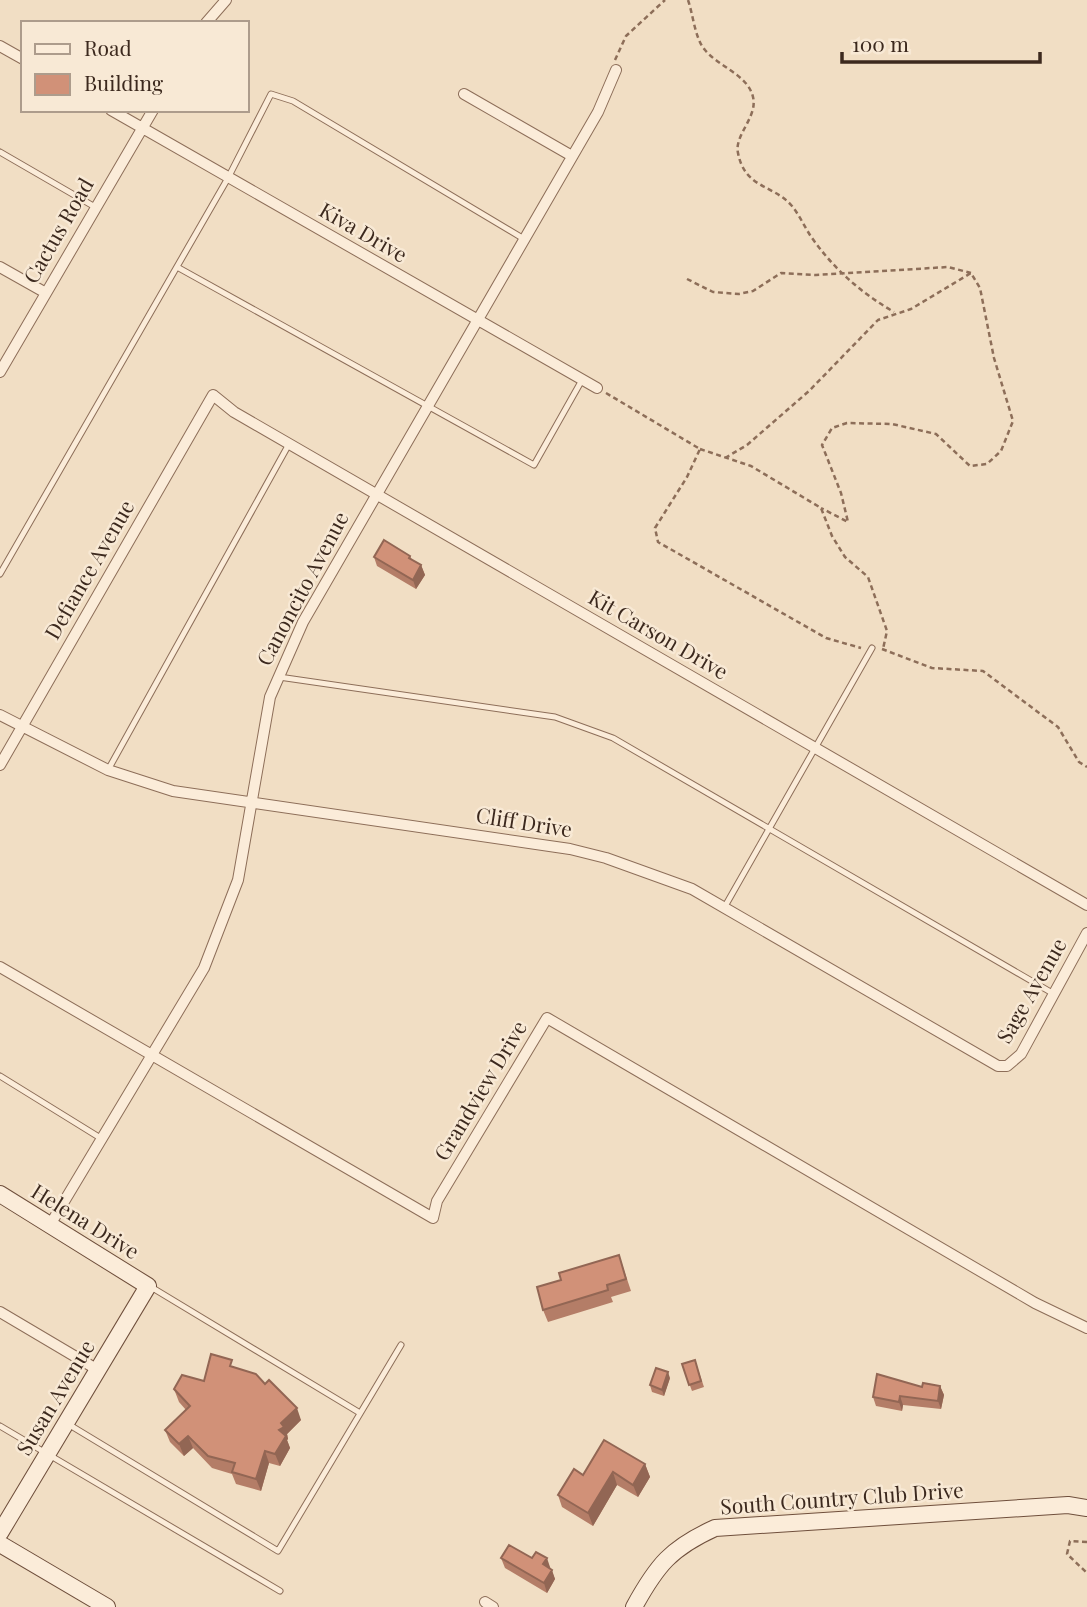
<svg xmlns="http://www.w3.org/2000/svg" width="1087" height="1607" viewBox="0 0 1087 1607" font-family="'Playfair Display',serif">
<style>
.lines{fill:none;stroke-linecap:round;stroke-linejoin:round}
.service-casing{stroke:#8d6e59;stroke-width:7}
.minor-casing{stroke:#8d6e59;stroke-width:12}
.secondary-casing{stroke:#6f4f3c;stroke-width:18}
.path{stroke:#8d6e59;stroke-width:2.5;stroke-dasharray:5 3.5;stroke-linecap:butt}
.service{stroke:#fbecd9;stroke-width:5}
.minor{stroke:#fbecd9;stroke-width:10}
.secondary{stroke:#fbecd9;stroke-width:16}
.wall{fill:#b47d67}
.shaded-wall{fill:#926654}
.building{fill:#d19178;stroke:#926654;stroke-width:2}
.labels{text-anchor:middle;stroke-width:5;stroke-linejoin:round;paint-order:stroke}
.street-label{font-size:21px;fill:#3c291e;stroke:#f8e9d5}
</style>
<rect width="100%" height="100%" fill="#f1dec4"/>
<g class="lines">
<g class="service-casing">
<path id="service" d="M0,152L95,207
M177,267L534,465L582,380
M0,574L228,178L271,94L293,101L524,239
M279,677L555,717L613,738L1054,994
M108,770L289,444
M724,908L872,648
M0,1076L102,1139
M151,1287L360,1413
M68,1424L278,1551L401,1345
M0,1426L280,1591"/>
</g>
<g class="minor-casing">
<path id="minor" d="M206,23L226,0
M0,46L23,59
M464,94L572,156
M111,110L597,388
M0,267L46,293
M0,372L153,110
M0,715L108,770L173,791L570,849L606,858L692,889L998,1066H1007L1021,1054L1087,933
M0,765L213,395L234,412L1087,905
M0,967L433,1218L437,1201L547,1018L1035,1303L1087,1328
M50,1225L204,968L238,880L270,697L303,622L598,112L616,70
M0,1312L98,1370
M485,1602L493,1607"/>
</g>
<g class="secondary-casing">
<path id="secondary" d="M0,1194L148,1286L0,1533
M0,1544L107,1607
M634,1607C657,1565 671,1548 715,1528L1068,1505L1087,1508"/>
</g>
<path class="path" d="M688,0C693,14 695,39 705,50C719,67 748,75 753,97C758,117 734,135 738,153C745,189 773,184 792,206C800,216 805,228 812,238C834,269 861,293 894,312
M615,60L626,36L665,0
M687,279L713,292L739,294L753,291L781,273L816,275L948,267L971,273
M606,393L700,449L687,477L655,528L658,542L826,638L861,648
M700,449L751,466L821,508L832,536L845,557L868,577L887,631L883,649
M725,458L747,445L809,391L878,320L911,309L971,273L980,288L994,358L1013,421L1001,451L987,464L970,466L936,434L892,424L847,423L832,428L822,445L841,493L848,522L821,508
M882,649L932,668L983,671L1058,727L1079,762L1087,767
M1087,1542L1070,1541L1067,1554L1087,1573"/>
<use href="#service" class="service"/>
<use href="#minor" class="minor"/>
<use href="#secondary" class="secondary"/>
</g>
<path class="wall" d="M410,556L412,560L421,565L425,575L416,589L377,566L374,557Z
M619,1255L631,1291L611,1297L613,1302L548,1322L543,1310Z
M695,1360L704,1387L692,1391L682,1364Z
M234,1367L265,1384L301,1420L287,1434L288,1439L287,1440L290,1448L280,1466L269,1463L261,1491L236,1484L232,1474L212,1468L193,1448L184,1456L170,1442L165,1430L186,1410L179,1402L174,1389L204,1381Z
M670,1378L664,1396L652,1392L650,1385Z
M940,1386L944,1395L941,1409L903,1405L902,1411L876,1406L873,1397L922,1387Z
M645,1464L650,1477L638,1497L617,1485L593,1526L562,1507L558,1495L583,1475Z
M501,1558H532L550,1567L555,1579L547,1593L505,1568Z"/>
<path class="shaded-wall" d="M421,565L425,575L416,589L413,580Z
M668,1372L670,1378L664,1396L662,1390Z
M940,1386L944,1395L941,1409L938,1401Z
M900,1396L903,1405L902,1411L899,1402Z
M297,1408L301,1420L287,1434L288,1439L287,1440L290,1448L280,1466L275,1454L281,1423Z
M188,1436L193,1448L184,1456L179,1444Z
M265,1451L269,1463L261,1491L256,1479Z
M645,1464L650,1477L638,1497L633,1485Z
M613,1472L617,1485L593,1526L588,1513Z
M547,1558L550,1567L546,1574L543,1564Z
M552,1570L555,1579L547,1593L544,1583Z"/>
<path class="building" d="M384,540L410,556L409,558L421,565L413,580L374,557Z
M619,1255L626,1279L607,1285L608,1290L543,1310L537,1287L561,1280L559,1273Z
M211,1354L232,1360L230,1366L256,1374L265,1384L269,1380L297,1408L281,1423L284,1427L279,1430L286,1436L275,1454L265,1451L256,1479L232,1472L235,1463L208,1456L188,1436L179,1444L165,1430L190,1406L174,1389L182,1375L204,1381Z
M695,1360L701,1381L689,1385L682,1364Z
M656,1368L668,1372L662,1390L650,1385Z
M877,1374L922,1387L923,1383L940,1386L938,1401L900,1396L899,1402L873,1397Z
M604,1440L645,1464L633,1485L613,1472L588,1513L558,1495L574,1469L583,1475Z
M509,1545L532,1558L536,1552L547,1558L543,1564L552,1570L544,1583L501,1558Z"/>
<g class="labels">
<g class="street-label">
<text transform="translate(59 231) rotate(-60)" y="7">Cactus Road</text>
<text transform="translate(363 233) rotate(30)" y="7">Kiva Drive</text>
<text transform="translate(90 570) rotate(-60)" y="7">Defiance Avenue</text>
<text transform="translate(303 589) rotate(-62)" y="7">Canoncito Avenue</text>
<text transform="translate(658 635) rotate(30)" y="7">Kit Carson Drive</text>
<text transform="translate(524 823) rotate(9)" y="7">Cliff Drive</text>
<text transform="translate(1032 991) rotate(-60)" y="7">Sage Avenue</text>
<text transform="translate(481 1091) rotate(-59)" y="7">Grandview Drive</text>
<text transform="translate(85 1222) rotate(32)" y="7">Helena Drive</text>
<text transform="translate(56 1398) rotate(-59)" y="7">Susan Avenue</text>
<text transform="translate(842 1499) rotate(-4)" y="7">South Country Club Drive</text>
</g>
</g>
<rect x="21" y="21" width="228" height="91" fill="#f8e9d5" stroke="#ad9c8c" stroke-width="2"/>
<rect x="35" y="44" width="35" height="10" fill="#fbecd9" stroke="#ad9c8c" stroke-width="2"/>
<text x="84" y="56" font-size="21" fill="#3c291e">Road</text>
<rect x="35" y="74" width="35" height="21" fill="#d19178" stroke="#ad9c8c" stroke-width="2"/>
<text x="84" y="91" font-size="21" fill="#3c291e">Building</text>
<path d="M842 52v10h198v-10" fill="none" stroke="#3c291e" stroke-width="3.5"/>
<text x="852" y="52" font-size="21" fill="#3c291e" stroke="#f8e9d5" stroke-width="5" paint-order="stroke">100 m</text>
</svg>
